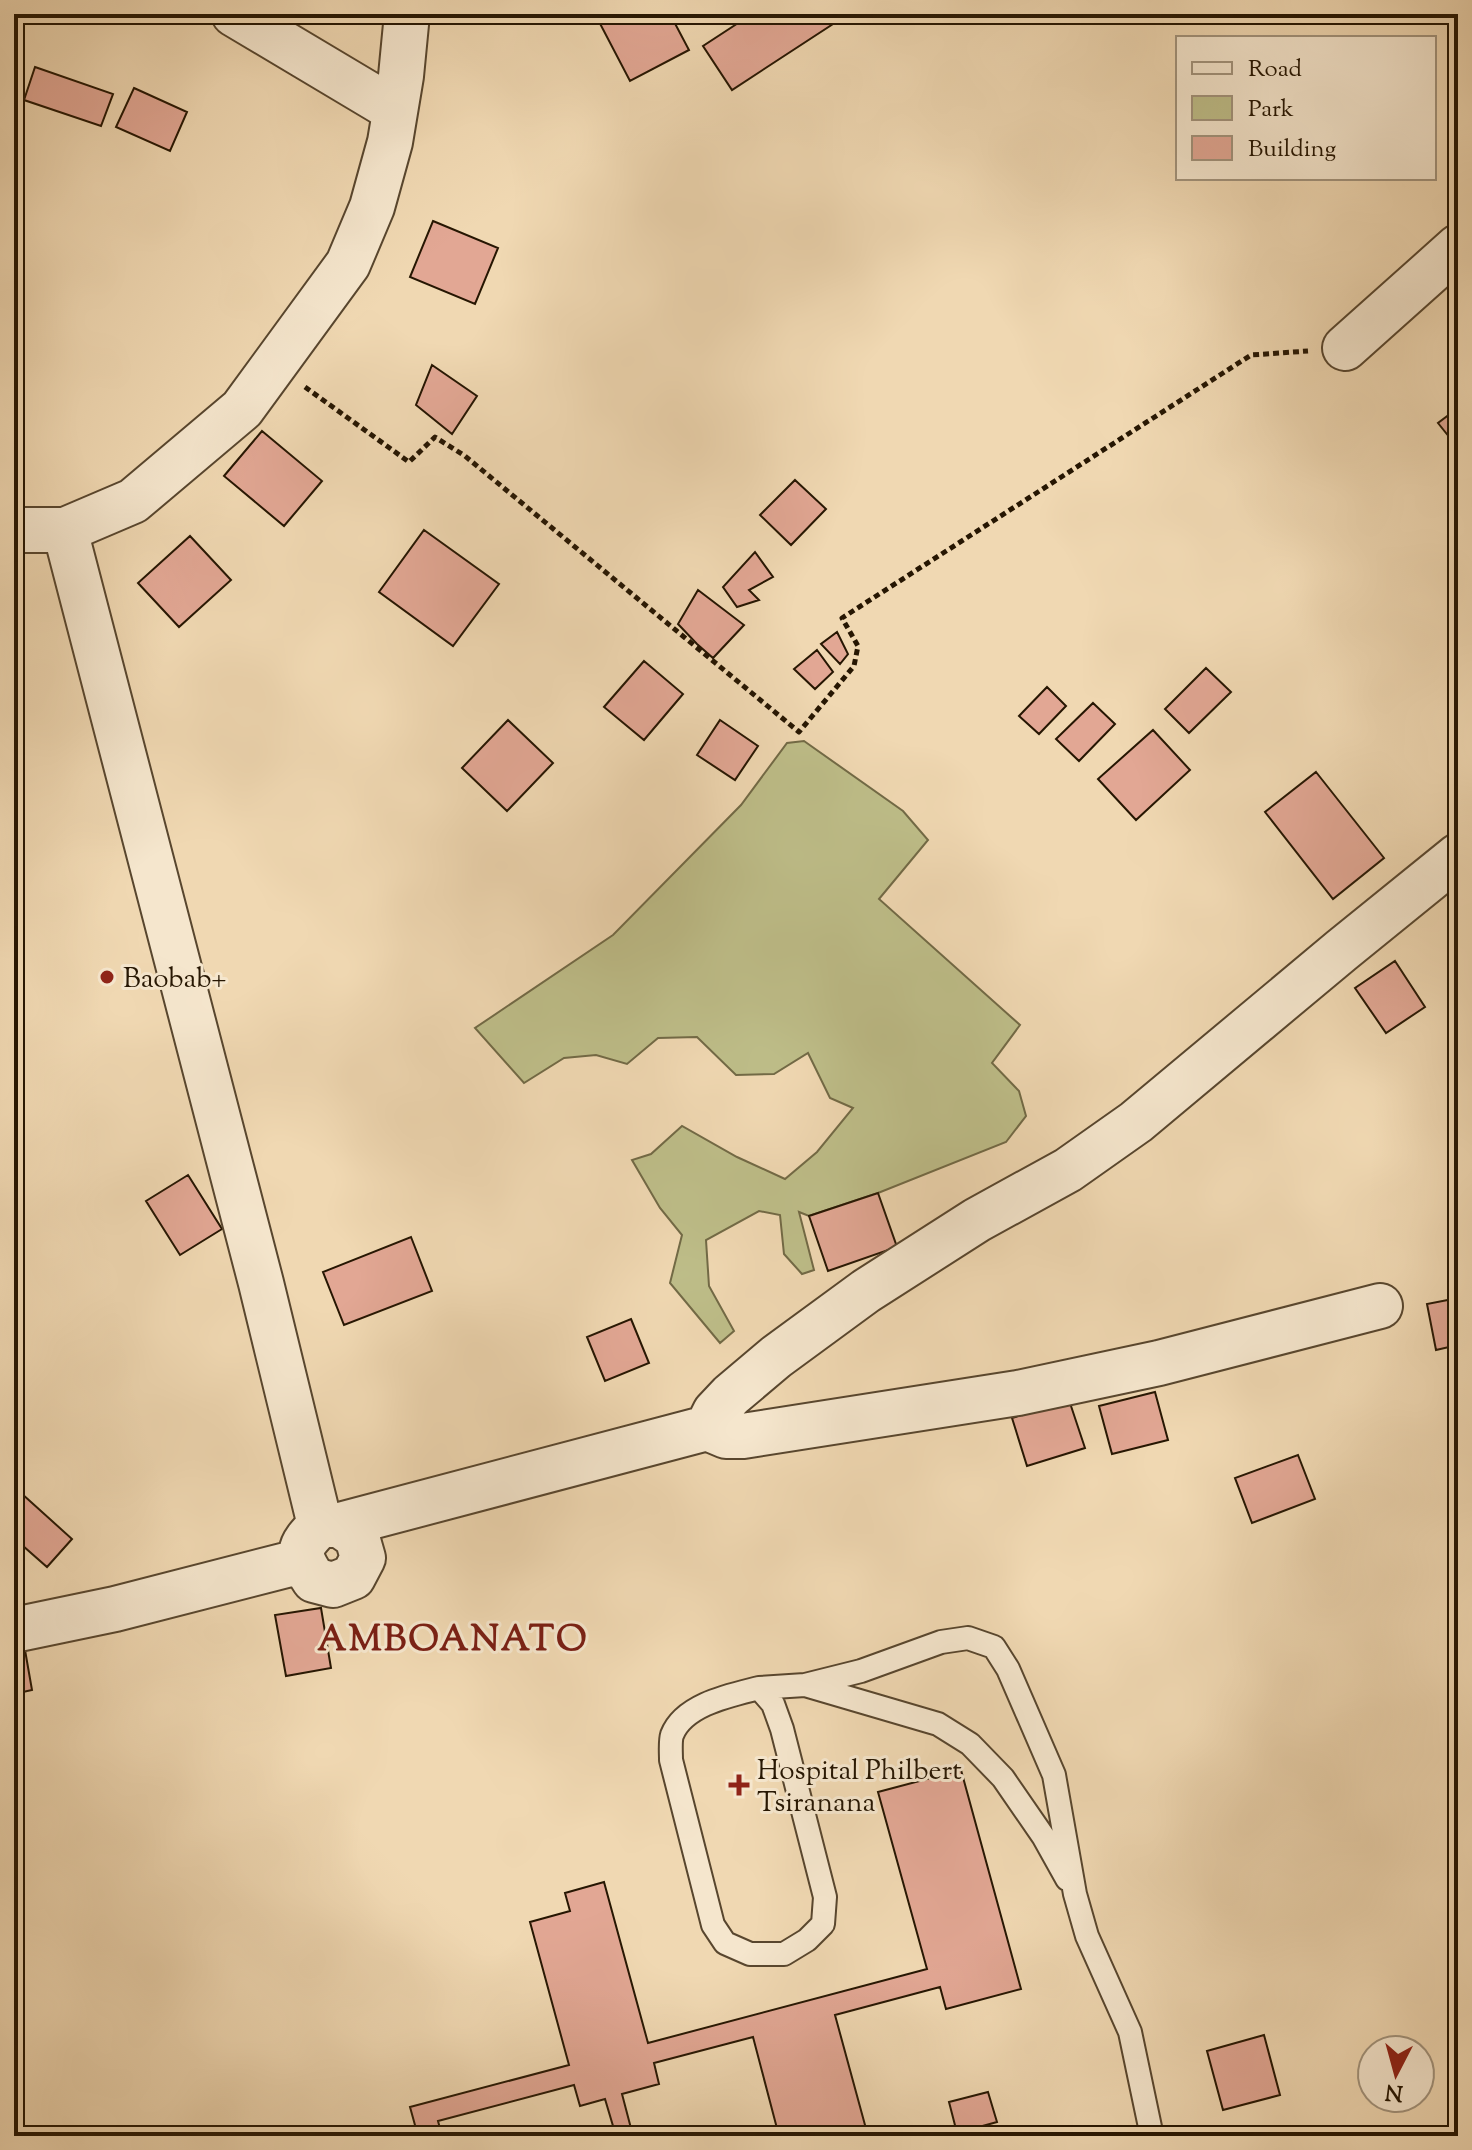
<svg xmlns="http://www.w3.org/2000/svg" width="1472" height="2150" viewBox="0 0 1472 2150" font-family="'Sorts Mill Goudy',serif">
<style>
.green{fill:#bebe89;stroke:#726a46;stroke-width:2}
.building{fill:#e2a794;stroke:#261602;stroke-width:2}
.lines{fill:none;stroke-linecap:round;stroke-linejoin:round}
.lane-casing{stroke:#58462e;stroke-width:26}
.street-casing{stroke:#58462e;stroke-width:48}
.path{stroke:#261602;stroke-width:5;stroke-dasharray:6 4;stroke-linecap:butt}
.lane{stroke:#f5e6cd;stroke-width:22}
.street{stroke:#f5e6cd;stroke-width:44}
.poi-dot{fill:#8f2418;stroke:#f5e6cd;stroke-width:3}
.labels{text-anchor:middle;stroke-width:6;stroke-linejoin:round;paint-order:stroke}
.poi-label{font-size:28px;fill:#261602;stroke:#f5e6cd;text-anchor:start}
.district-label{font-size:36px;font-weight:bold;letter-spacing:2px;fill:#7a1f14;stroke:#f5e6cd}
</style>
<rect width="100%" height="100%" fill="#f0d8b2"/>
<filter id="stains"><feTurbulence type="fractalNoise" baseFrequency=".0025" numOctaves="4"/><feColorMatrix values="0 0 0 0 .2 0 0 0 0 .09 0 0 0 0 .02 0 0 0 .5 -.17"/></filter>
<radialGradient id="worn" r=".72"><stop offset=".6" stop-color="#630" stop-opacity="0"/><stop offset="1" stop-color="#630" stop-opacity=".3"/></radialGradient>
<path class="green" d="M804,741L903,811L928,840L879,899L1020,1025L992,1063L1019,1091L1026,1116L1006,1142L878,1193L809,1216L799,1212L814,1270L802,1274L784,1254L780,1215L759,1211L706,1240L709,1286L734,1331L720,1343L670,1283L682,1235L660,1208L632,1160L651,1154L682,1126L737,1157L785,1179L817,1152L853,1108L830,1098L808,1053L774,1074L736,1075L697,1037L658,1038L627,1064L596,1055L564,1058L524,1083L475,1028L613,935L741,805L787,743Z"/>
<path class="building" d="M595,14H670L689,50L630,81Z
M752,14H826L833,24L732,90L703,46Z
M35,67L113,94L101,126L24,100Z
M134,88L187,112L170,151L116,127Z
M433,221L498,248L475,304L410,277Z
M432,365L477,396L452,434L416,405Z
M1458,408V448L1438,423Z
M262,431L322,481L284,526L224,476Z
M795,480L826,509L791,545L760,515Z
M424,530L499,584L453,646L379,592Z
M190,536L231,580L179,627L138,583Z
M755,552L773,577L749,590L759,600L737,607L723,587Z
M698,590L744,625L713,658L697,644L678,624Z
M837,632L848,654L840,664L821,644Z
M817,650L833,672L815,689L794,669Z
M644,661L683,694L644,740L604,707Z
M1206,668L1231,692L1189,733L1165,709Z
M1047,687L1066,706L1039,734L1019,716Z
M1093,703L1115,724L1079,761L1056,739Z
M508,720L553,763L507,811L462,768Z
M720,720L758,746L735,780L697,755Z
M1153,730L1190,770L1136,820L1098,779Z
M1316,772L1384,858L1333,899L1265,812Z
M1395,961L1425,1007L1386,1033L1355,988Z
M188,1175L222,1229L180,1255L146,1201Z
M878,1193L897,1247L828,1271L809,1216Z
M411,1237L432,1291L344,1325L323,1272Z
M1458,1298V1345L1436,1350L1427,1304Z
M631,1319L649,1363L605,1381L587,1337Z
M1155,1392L1168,1440L1112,1454L1099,1406Z
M1069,1400L1085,1448L1027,1466L1012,1418Z
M1298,1455L1315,1499L1252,1523L1235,1478Z
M21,1493L72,1539L47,1567L14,1538V1501Z
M321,1608L331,1668L286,1676L275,1615Z
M25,1650L32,1690L14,1694V1652Z
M961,1770L1021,1989L946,2009L940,1987L835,2015L868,2136H779L753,2037L654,2063L659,2084L622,2094L633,2136H616L605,2099L580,2106L574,2085L438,2121L442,2136H418L410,2107L569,2065L530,1922L570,1911L565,1893L604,1882L648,2043L927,1969L878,1792Z
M1264,2035L1280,2095L1223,2110L1207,2051Z
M988,2092L997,2122L957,2133L949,2102Z"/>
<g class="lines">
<g class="lane-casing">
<path id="lane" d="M805,1685L861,1671L941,1642L968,1638L994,1647L1008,1669L1054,1775L1075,1894L1087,1936L1130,2032L1150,2127L1151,2136
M759,1688L773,1704L782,1729L825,1897L823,1924L807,1940L784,1954H750L725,1943L713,1925L671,1760C671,1753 670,1741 672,1735C684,1704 732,1695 759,1688Z
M759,1688L805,1685L938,1724L970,1744L1003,1778L1043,1836L1067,1879"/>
</g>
<g class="street-casing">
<path id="street" d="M234,14L395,110
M1345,348L1458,247
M14,530H65L133,501L242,409L348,264L372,207L390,142L401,76L407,14
M65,530L261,1283L320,1525
M707,1428L726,1436H743L1018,1393L1159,1363L1380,1306
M320,1525H340L357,1537L363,1558L353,1577L333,1585L314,1580C296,1553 297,1548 320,1525Z
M340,1525L707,1428L715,1412L731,1395L776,1357L866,1291L977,1220L1068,1170L1136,1122L1342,950L1458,856
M14,1630L115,1609L302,1561"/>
</g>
<path class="path" d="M305,387L409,462L435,437L465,456L799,732L854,666L858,646L842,618L1251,355L1308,351"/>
<use href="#lane" class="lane"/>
<use href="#street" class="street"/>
</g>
<g class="poi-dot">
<circle cx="107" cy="977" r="8"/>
<path d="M735 1773h8v8h8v8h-8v8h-8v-8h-8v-8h8z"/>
</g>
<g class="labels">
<g class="poi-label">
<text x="123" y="987">Baobab+</text>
<text x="757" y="1779">Hospital Philbert<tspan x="757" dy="32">Tsiranana</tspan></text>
</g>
<g class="district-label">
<text x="453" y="1650">AMBOANATO</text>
</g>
</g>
<rect width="1472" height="2150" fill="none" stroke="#f0d8b2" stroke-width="48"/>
<rect x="16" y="16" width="1440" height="2118" fill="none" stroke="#261602" stroke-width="4"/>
<rect x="24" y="24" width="1424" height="2102" fill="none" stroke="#261602" stroke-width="2"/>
<rect x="1176" y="36" width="260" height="144" fill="#f5e6cd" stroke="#a2937c" stroke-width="2"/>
<rect x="1192" y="62" width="40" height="12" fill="#f5e6cd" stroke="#a2937c" stroke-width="2"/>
<text x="1248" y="76" font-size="24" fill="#261602">Road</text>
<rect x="1192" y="96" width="40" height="24" fill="#bebe89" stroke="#a2937c" stroke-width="2"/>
<text x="1248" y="116" font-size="24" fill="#261602">Park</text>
<rect x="1192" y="136" width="40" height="24" fill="#e2a794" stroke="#a2937c" stroke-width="2"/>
<text x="1248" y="156" font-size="24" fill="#261602">Building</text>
<g transform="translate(1396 2074) rotate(186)"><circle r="38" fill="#f5e6cd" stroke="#a2937c" stroke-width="2"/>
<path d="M0-6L14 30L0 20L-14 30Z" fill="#8f2418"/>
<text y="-12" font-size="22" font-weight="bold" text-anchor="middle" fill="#261602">N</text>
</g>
<rect width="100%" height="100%" filter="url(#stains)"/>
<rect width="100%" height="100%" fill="url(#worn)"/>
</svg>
